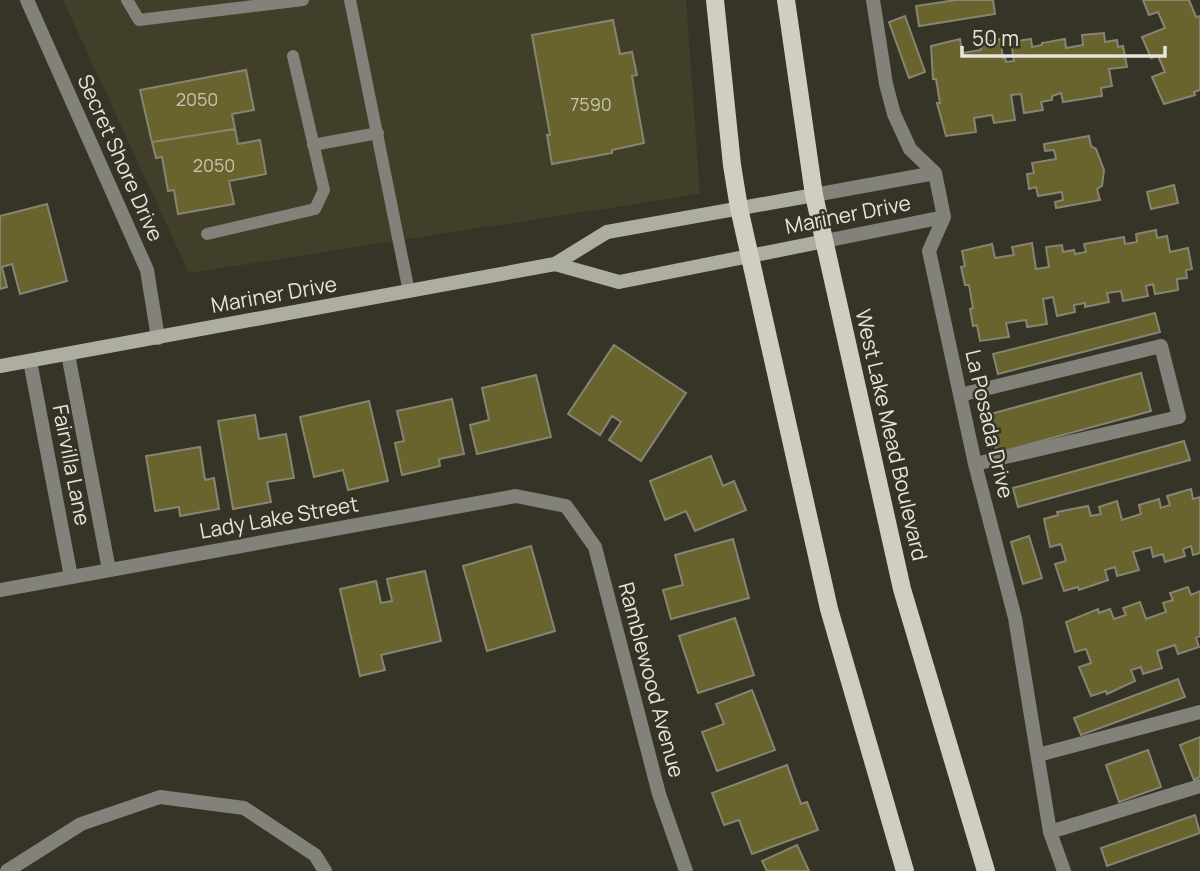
<svg xmlns="http://www.w3.org/2000/svg" width="1200" height="871" viewBox="0 0 1200 871" font-family="Manrope,sans-serif">
<style>
.built{fill:#413f29}
.building{fill:#69632e;stroke:#868574;stroke-width:2}
.lines{fill:none;stroke-linecap:round;stroke-linejoin:round}
.lane{stroke:#82817a;stroke-width:12}
.street{stroke:#82817a;stroke-width:14}
.secondary{stroke:#aeada1;stroke-width:14}
.primary{stroke:#d0cfbf;stroke-width:18}
.labels{text-anchor:middle;stroke-width:5;stroke-linejoin:round;paint-order:stroke}
.number-label{font-size:18px;fill:#c6c4b0}
.street-label{font-size:21px;fill:#e5e5db;stroke:#363426}
</style>
<rect width="100%" height="100%" fill="#363426"/>
<path class="built" d="M63,0H686L700,194L189,273Z"/>
<path class="building" d="M956,0H993L995,14L919,26L916,6Z
M1143,0H1189L1196,17L1200,16V90L1194,92L1195,95L1164,104L1152,77L1165,72L1158,56L1151,58L1142,37L1165,28L1158,12L1149,15Z
M905,16L925,72L909,78L889,22Z
M613,20L620,54L632,52L637,75L632,76L644,143L612,150V153L552,164L547,135H550L532,35Z
M1104,33L1105,42L1117,40L1118,47L1123,46L1127,67L1109,69L1112,86L1101,88L1102,96L1063,102L1061,93L1052,96V100L1041,102L1043,110L1024,113L1021,94L1011,95L1015,120L994,123L992,115L974,118L976,132L946,136L937,103H940L936,79H933L931,46L960,39L962,53L981,50L980,43L1000,39L1003,58L1005,57L1006,62L1014,61L1011,42L1031,39L1032,47L1042,45V43L1065,39L1066,48L1083,45L1082,35Z
M246,70L254,110L232,114L235,129L152,142L140,90Z
M235,129L238,144L260,140L266,174L229,181L234,204L178,214L174,190L168,191L162,157L156,158L152,142Z
M1089,136L1091,146L1096,149L1104,170L1102,186L1097,189L1100,200L1056,208L1055,202L1063,200L1062,192L1038,196L1036,187L1029,189L1027,174L1034,173L1032,163L1056,159L1054,150L1045,151L1044,144Z
M1174,185L1178,203L1151,209L1147,192Z
M47,204L67,281L20,294L12,264L2,267L7,287L0,289V216Z
M1156,230L1157,238L1167,236L1170,252L1188,248L1192,269L1186,270L1187,278L1177,279L1178,290L1155,294L1153,284L1146,286L1148,296L1123,301L1121,291L1107,293L1109,302L1085,307V303L1074,305L1075,312L1057,316L1053,297L1043,299L1047,324L1027,327L1026,320L1006,323L1009,337L980,341L977,325L973,326L970,309L973,308L969,285H965L961,267L965,266L962,251L992,244L995,258L1014,255L1012,247L1032,243L1036,269L1049,267L1046,247L1062,245L1063,252L1074,250L1075,254L1086,252L1084,244L1124,237L1125,244L1137,242L1136,234Z
M1155,313L1160,332L998,374L993,354Z
M614,345L686,393L641,461L609,440L621,422L612,416L600,435L568,414Z
M1141,373L1151,411L997,453L987,415Z
M536,375L551,437L477,454L470,425L489,420L482,388Z
M452,399L464,454L439,459L440,466L402,475L395,443L404,441L397,411Z
M369,401L388,481L348,490L343,470L314,477L300,417Z
M255,415L259,439L286,434L294,478L267,482L271,502L233,509L218,421Z
M1184,441L1190,460L1018,507L1013,488Z
M200,447L205,480L214,478L219,509L180,516L179,507L155,511L146,456Z
M711,456L723,486L734,481L746,510L695,531L686,511L665,520L650,481Z
M1191,489L1193,499L1200,497V553L1193,555L1191,546L1183,549L1185,556L1165,562L1163,554L1153,557L1151,547L1133,552L1139,570L1117,576L1115,567L1105,570L1108,580L1079,590L1078,587L1064,591L1055,564L1066,561L1061,544L1050,547L1044,519L1058,515L1057,512L1088,506L1091,516L1101,514L1099,507L1117,501L1122,520L1141,514L1139,505L1159,499L1161,508L1170,505L1167,496Z
M1029,536L1042,578L1023,584L1011,542Z
M733,539L749,598L671,619L663,590L683,585L675,555Z
M531,546L555,631L487,651L463,566Z
M425,571L441,641L381,655L385,670L360,676L340,589L376,581L381,603L392,601L387,579Z
M1188,587L1191,595L1200,591V636L1196,638L1199,647L1178,654L1175,645L1157,651L1162,668L1143,674L1141,667L1131,670L1135,681L1107,694L1106,691L1091,696L1079,667L1091,663L1086,649L1075,652L1066,622L1098,609L1099,613L1110,609L1114,619L1126,615L1123,608L1140,602L1146,619L1166,612L1163,603L1173,600L1170,593Z
M735,618L754,675L698,693L679,636Z
M1178,679L1185,697L1081,735L1074,718Z
M752,690L775,750L717,771L702,732L724,724L716,704Z
M1200,737V777L1194,780L1180,745Z
M1148,750L1161,787L1119,802L1106,765Z
M787,765L801,804L807,802L818,830L752,854L739,820L724,825L712,793Z
M1195,815L1200,833L1107,866L1101,848Z
M797,845L809,871H767L762,861Z"/>
<g class="lines">
<path class="lane" d="M127,0L139,20L303,0
M350,0L409,292
M313,145L378,133
M207,234L315,209L324,190L293,56"/>
<path class="street" d="M27,0L147,270L158,338
M873,0L886,84L894,114L910,149L935,173L944,217L929,251L975,464L1015,618L1050,832L1064,871
M814,195L935,173
M825,241L944,217
M68,354L109,570
M30,361L71,577
M960,395L1161,346L1179,417L975,464
M0,590L516,496L566,506L595,547L659,794L686,871
M1038,755L1200,712
M1050,832L1200,786
M7,871L81,824L160,797L244,808L315,855L325,871"/>
<path class="secondary" d="M555,264L619,282L825,241
M0,366L555,264L607,232L814,195"/>
<path class="primary" d="M715,0L732,165L739,208L829,609L905,871
M786,0L814,195L902,589L986,871"/>
</g>
<g class="labels">
<g class="number-label">
<text x="197" y="106">2050</text>
<text x="591" y="111">7590</text>
<text x="214" y="172">2050</text>
</g>
<g class="street-label">
<text transform="translate(120 158) rotate(66)" y="7">Secret Shore Drive</text>
<text transform="translate(848 215) rotate(-11)" y="7">Mariner Drive</text>
<text transform="translate(274 295) rotate(-10)" y="7">Mariner Drive</text>
<text transform="translate(989 424) rotate(77)" y="7">La Posada Drive</text>
<text transform="translate(891 435) rotate(77)" y="7">West Lake Mead Boulevard</text>
<text transform="translate(71 465) rotate(79)" y="7">Fairvilla Lane</text>
<text transform="translate(279 518) rotate(-10)" y="7">Lady Lake Street</text>
<text transform="translate(651 680) rotate(75)" y="7">Ramblewood Avenue</text>
</g>
</g>
<path d="M962 46v10h203v-10" fill="none" stroke="#e5e5db" stroke-width="3.5"/>
<text x="972" y="46" font-size="21" fill="#e5e5db" stroke="#363426" stroke-width="5" paint-order="stroke">50 m</text>
</svg>
